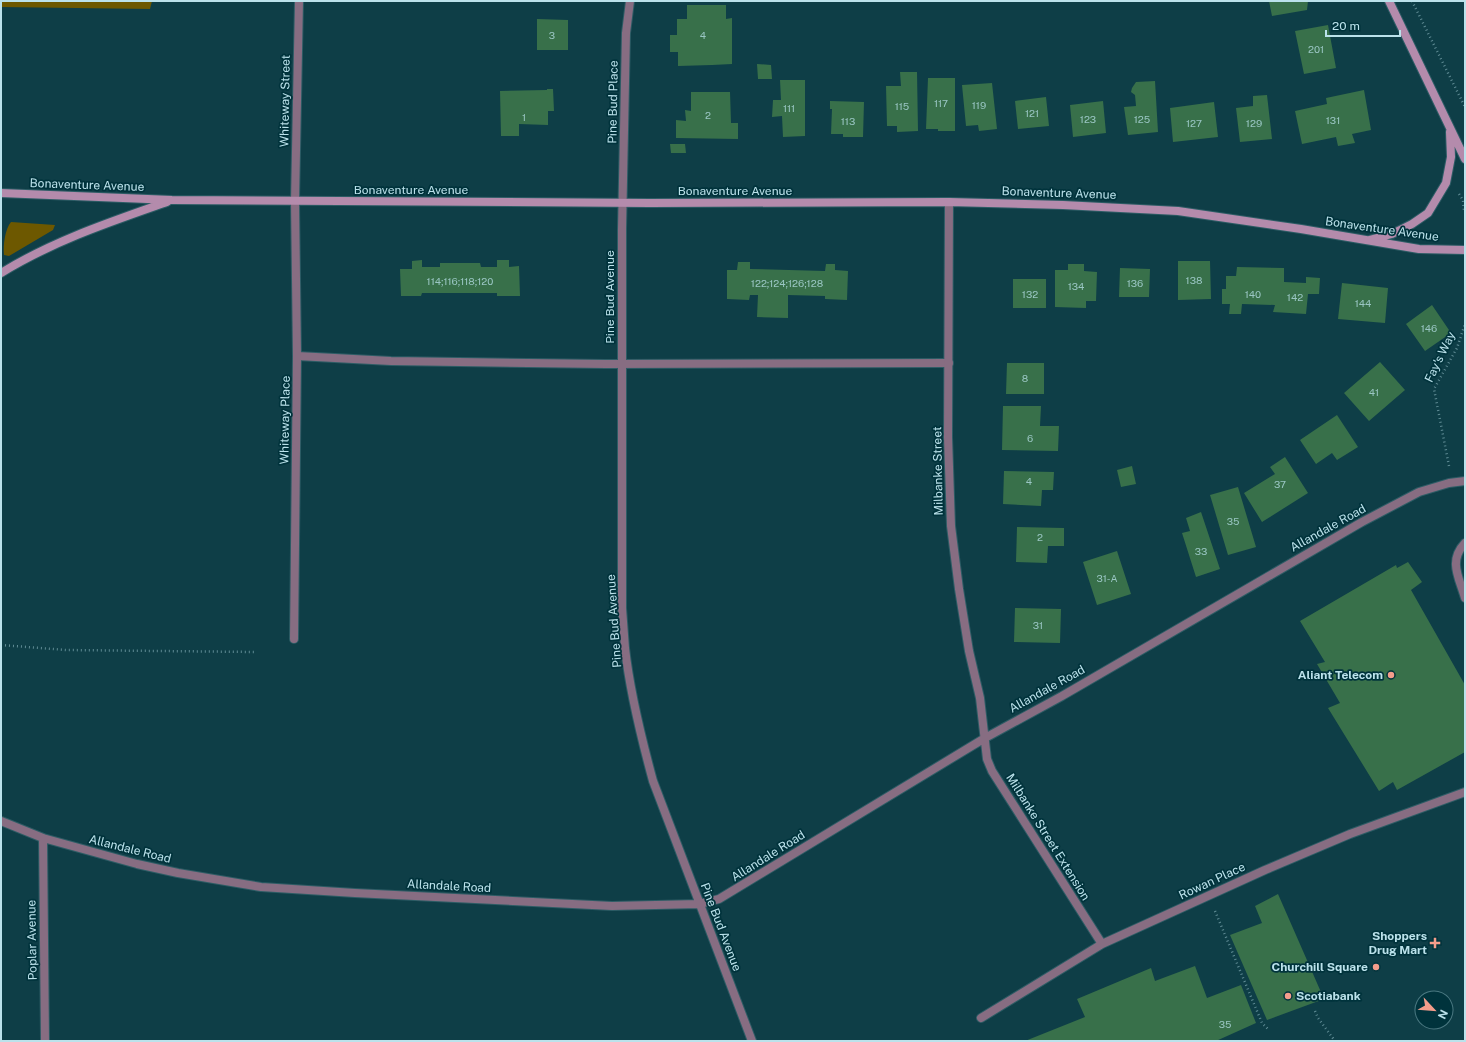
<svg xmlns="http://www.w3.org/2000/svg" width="1466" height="1042" viewBox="0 0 1466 1042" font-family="'Public Sans',sans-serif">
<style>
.green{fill:#6d5800}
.building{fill:#38704a}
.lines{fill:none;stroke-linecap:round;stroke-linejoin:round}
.lane-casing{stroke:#2d5c65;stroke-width:10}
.street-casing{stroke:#2d5c65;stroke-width:10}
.secondary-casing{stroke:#2d5c65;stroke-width:10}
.path{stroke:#5f8b94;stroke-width:2.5;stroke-dasharray:1 3;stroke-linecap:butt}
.lane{stroke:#876d82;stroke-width:8}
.street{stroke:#876d82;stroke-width:8}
.secondary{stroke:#b48bac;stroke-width:8}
.poi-dot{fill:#f49d8b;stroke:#00333c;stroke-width:1.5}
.labels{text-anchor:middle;stroke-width:3.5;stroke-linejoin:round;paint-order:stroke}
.number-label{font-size:10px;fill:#9ac6c3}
.street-label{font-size:12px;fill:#bbe2eb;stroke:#00333c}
.poi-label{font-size:12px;font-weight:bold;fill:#bbe2eb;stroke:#00333c;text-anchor:end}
</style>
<rect width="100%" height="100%" fill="#0e3e47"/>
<path class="green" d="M1,1H152L150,9L1,7Z
M11,222L55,225L53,230L9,256L4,255C3,245 5,229 11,222Z"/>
<path class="building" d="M1269,1H1308L1307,10L1272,16Z
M687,5H726V19L732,18V64L712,65L678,66V52H670V35H677V19H687Z
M537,19L568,20V50H537Z
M1328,25L1336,68L1304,74L1295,31Z
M757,64L771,65L772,79H758Z
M900,72H917L918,131L897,132V126H887L886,86H901Z
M928,78H955V131H938V129H926Z
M780,80H805V136L783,137L782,116L772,117L773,100H781Z
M1155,81L1158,132L1128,135L1124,107L1136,106L1135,95L1131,92L1132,88L1136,82Z
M992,83L997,129L979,131L978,125L966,126L962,85Z
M547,89H553L554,111H548V125L519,124V136H501L500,91L547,90Z
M1364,90L1371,130L1352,134L1355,143L1338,146L1336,137L1302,144L1295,111L1327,104L1326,98Z
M691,92H730L731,123H738V139L676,138V120L686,121L685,110L691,111Z
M1267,95L1272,139L1240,142L1236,108L1253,106V96Z
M1046,97L1049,126L1018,129L1015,101Z
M830,101L864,102L863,137H843V134H831L832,109H830Z
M1103,101L1106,133L1073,137L1070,105Z
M1214,102L1218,137L1173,142L1170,108Z
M670,144H685L686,153H671Z
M422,260V267H440V263H480L481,267H497V260H509V267L519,266L520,296H497V293H422L421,296H401L400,269H412V261Z
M1178,261H1210L1211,299L1178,300Z
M738,262H750V269L825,271L826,264H835V270L848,271L847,300L825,299V296L788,295V318L757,317L758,295H750L749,300L727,299V270H737Z
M1068,264H1084V271L1097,272L1096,301H1086V308L1055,307V270H1068Z
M1237,267L1284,268V282L1306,283V277L1320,278L1319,294H1308L1306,314L1273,312L1275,305L1242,304L1241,314H1229L1230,304H1222V289H1226V276H1236Z
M1120,268L1150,269L1149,297H1119Z
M1013,279H1046V308H1013Z
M1342,283L1388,288L1385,323L1338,319Z
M1432,305L1451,333L1425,351L1406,324Z
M1380,362L1405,390L1369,421L1344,393Z
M1007,363H1044V394H1006Z
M1003,406H1041L1040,426H1059L1058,451L1002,450Z
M1337,415L1358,447L1337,460L1332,453L1316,464L1300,440Z
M1285,457L1308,493L1262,522L1244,493L1275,474L1270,467Z
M1132,466L1136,484L1121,487L1117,470Z
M1004,471L1054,472L1053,490H1042L1041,506L1003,504Z
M1238,487L1256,547L1228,555L1210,495Z
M1201,512L1220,569L1196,577L1182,533L1190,531L1186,518Z
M1017,527L1064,528V546H1048L1047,563L1016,562Z
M1117,551L1131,594L1097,605L1083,562Z
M1408,562L1422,582L1411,590L1465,685V752L1397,790L1393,782L1379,791L1328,708L1340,703L1317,664L1325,662L1300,621L1396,565L1397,568Z
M1015,608L1061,609L1060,643L1014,642Z
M1278,894L1324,999L1267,1020L1230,935L1262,923L1255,906Z
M1195,966L1207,998L1241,985L1256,1023L1216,1041H1025L1085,1017L1077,999L1151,968L1155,981Z"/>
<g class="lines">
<g class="lane-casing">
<path id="lane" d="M297,356L391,361L606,364L949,363
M1465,543C1448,561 1459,577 1465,598"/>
</g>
<g class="street-casing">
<path id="street" d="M630,1L626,33L622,229V608C623,622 624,635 625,648C630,693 641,737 653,781L752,1041
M949,202L948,437L951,526L959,589L969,651L980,698L987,759L992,771L1102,944
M294,639L297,356L295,201L299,1
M1,821L43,838L137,864L178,873L261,887L355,893L612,906L699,904L719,899L985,738L1062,696L1362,522L1419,492L1449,483L1465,481
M43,838L45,1041
M981,1018L1102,944L1265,870L1350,834L1465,792"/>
</g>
<g class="secondary-casing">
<path id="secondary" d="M1389,1L1465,159
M1,193L172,200L650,203L949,202L1063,205L1178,211L1301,229L1419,249L1465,250
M1369,240L1392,234L1412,224L1428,213L1446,183L1451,157L1450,132
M1,273C53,241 110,222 167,202"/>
</g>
<path class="path" d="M1412,1L1465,107
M1459,194L1463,200L1464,211
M1449,466L1434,389L1457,348L1465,324
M1,645L66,650L254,652
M1215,911L1262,1023L1269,1030
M1315,1011L1318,1018L1335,1041"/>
<use href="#lane" class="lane"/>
<use href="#street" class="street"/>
<use href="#secondary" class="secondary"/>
</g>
<g class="poi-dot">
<circle cx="1391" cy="675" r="4"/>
<path d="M1433 937h4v4h4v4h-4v4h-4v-4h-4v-4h4z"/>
<circle cx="1376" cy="967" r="4"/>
<circle cx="1288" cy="996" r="4"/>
</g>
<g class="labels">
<g class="number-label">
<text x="552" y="39">3</text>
<text x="703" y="39">4</text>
<text x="1316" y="53">201</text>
<text x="941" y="107">117</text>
<text x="979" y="109">119</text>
<text x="902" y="110">115</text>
<text x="789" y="112">111</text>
<text x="1032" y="117">121</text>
<text x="708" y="119">2</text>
<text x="524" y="121">1</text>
<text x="1088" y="123">123</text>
<text x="1142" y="123">125</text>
<text x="1333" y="124">131</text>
<text x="848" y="125">113</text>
<text x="1194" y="127">127</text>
<text x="1254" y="127">129</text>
<text x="1194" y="284">138</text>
<text x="460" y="285">114;116;118;120</text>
<text x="787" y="287">122;124;126;128</text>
<text x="1135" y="287">136</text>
<text x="1076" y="290">134</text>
<text x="1030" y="298">132</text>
<text x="1253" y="298">140</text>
<text x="1295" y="301">142</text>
<text x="1363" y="307">144</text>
<text x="1429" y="332">146</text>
<text x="1025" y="382">8</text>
<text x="1374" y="396">41</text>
<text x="1030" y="442">6</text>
<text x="1029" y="485">4</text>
<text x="1280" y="488">37</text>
<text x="1233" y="525">35</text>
<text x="1040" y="541">2</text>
<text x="1201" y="555">33</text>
<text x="1107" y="582">31-A</text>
<text x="1038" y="629">31</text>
<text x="1225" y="1028">35</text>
</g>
<g class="street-label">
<text transform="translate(285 101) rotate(-89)" y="4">Whiteway Street</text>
<text transform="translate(613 102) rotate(-89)" y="4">Pine Bud Place</text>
<text transform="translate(87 185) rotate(2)" y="4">Bonaventure Avenue</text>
<text x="411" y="194">Bonaventure Avenue</text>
<text x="735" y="195">Bonaventure Avenue</text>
<text transform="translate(1059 193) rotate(2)" y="4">Bonaventure Avenue</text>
<text transform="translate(1382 229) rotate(8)" y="4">Bonaventure Avenue</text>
<text transform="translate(610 297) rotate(-90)" y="4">Pine Bud Avenue</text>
<text transform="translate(1440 357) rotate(-64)" y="4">Fay's Way</text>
<text transform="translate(285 420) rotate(-89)" y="4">Whiteway Place</text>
<text transform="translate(938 471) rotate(-91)" y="4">Milbanke Street</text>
<text transform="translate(1328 528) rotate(-29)" y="4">Allandale Road</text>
<text transform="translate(614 621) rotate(-94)" y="4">Pine Bud Avenue</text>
<text transform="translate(1047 689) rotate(-29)" y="4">Allandale Road</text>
<text transform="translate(1048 837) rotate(58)" y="4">Milbanke Street Extension</text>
<text transform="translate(130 849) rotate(14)" y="4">Allandale Road</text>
<text transform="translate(768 856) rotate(-32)" y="4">Allandale Road</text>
<text transform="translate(1212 881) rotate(-25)" y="4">Rowan Place</text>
<text transform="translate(449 886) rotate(3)" y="4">Allandale Road</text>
<text transform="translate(721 927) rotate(69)" y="4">Pine Bud Avenue</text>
<text transform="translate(32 940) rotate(-91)" y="4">Poplar Avenue</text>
</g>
<g class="poi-label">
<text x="1383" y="679">Aliant Telecom</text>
<text x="1427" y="940">Shoppers<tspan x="1427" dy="14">Drug Mart</tspan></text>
<text x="1368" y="971">Churchill Square</text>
<text x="1296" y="1000" text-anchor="start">Scotiabank</text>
</g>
</g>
<rect width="1466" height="1042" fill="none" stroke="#bbe2eb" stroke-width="4"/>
<g transform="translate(1434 1010) rotate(116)"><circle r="19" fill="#00333c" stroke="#4b7982"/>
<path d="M0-3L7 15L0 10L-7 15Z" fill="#f49d8b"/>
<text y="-6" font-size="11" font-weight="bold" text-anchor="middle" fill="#bbe2eb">N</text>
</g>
<path d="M1326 30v6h74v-6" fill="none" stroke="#bbe2eb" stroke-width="2"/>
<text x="1332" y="30" font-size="12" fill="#bbe2eb" stroke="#00333c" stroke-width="3" paint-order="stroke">20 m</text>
</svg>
